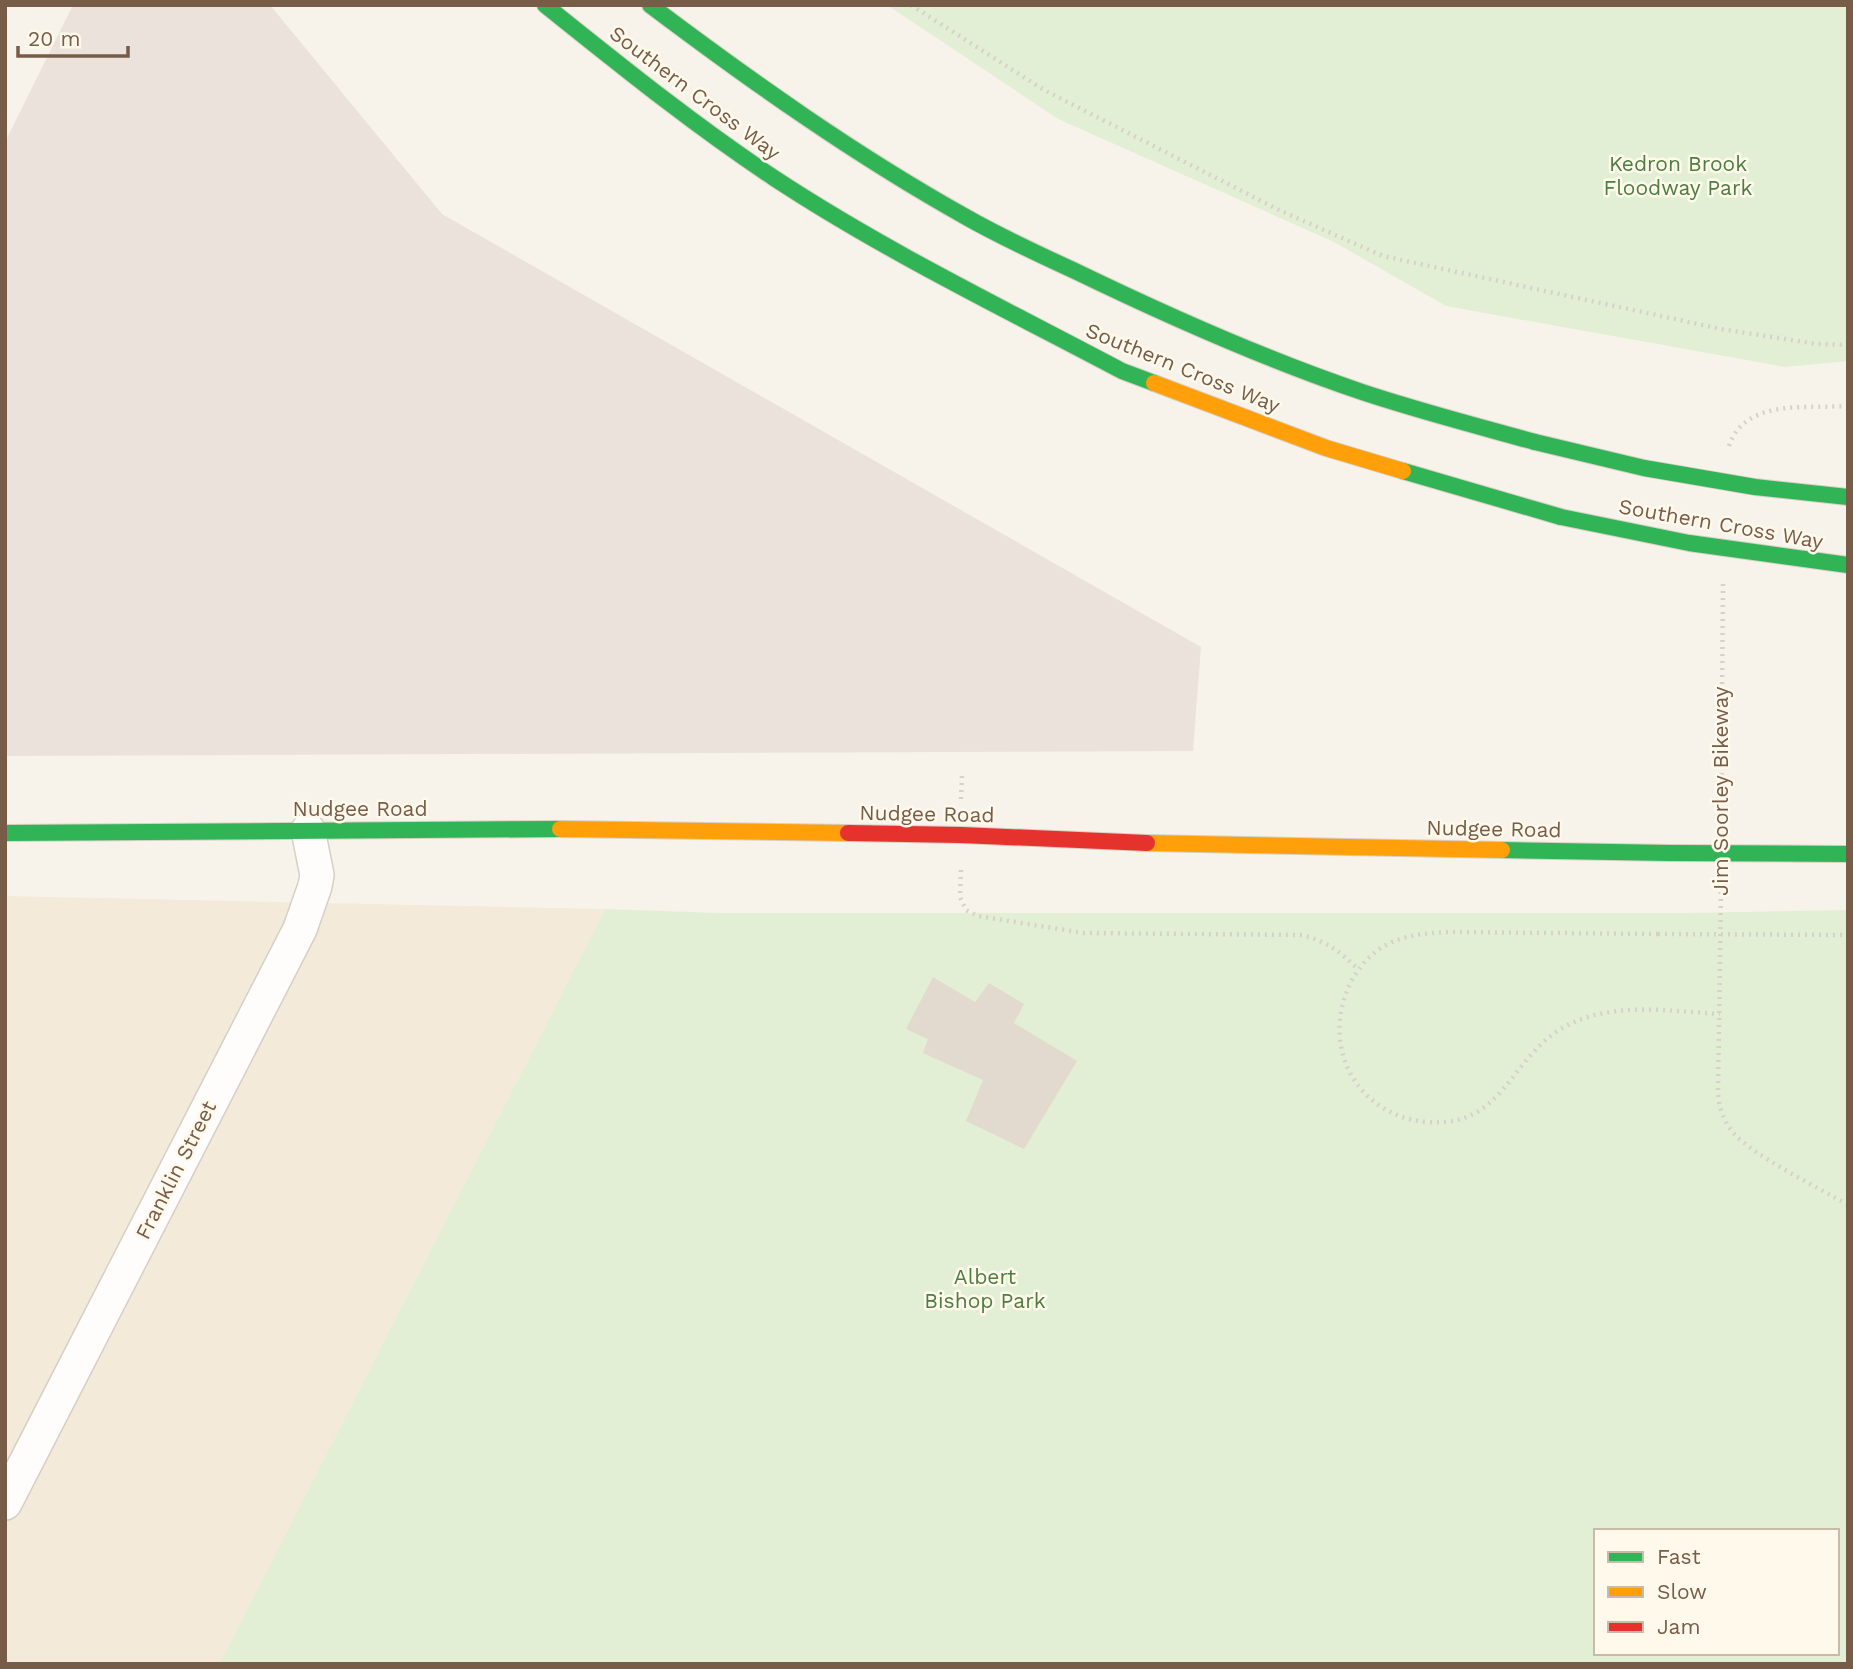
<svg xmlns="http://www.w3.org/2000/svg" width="1853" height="1669" viewBox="0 0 1853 1669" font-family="'Work Sans',sans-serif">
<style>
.residential{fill:#f3eada}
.industrial{fill:#ebe3db}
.green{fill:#e2efd4;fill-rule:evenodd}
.building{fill:#e2d9cf}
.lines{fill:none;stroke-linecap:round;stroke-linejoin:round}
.street-casing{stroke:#d6cfc6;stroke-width:36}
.fast-casing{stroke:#d7d0c6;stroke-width:18}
.slow-casing{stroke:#d7d0c6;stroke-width:18}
.jam-casing{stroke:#d7d0c6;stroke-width:18}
.path{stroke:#d8d1ca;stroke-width:4.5;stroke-dasharray:2 5;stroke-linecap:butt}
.street{stroke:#fefdfc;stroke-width:33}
.fast{stroke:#30b455;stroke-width:16}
.slow{stroke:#ff9f0a;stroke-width:16}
.jam{stroke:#e5322d;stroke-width:16}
.fast-bridge-casing{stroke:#d7d0c6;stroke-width:18;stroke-linecap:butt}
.path-bridge{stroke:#d8d1ca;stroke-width:4.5;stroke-dasharray:2 5;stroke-linecap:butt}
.fast-bridge{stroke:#30b455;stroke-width:16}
.labels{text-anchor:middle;stroke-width:5;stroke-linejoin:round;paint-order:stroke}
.street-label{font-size:21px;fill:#775c48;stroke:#fff9ec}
.park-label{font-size:21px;fill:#4d7e40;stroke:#fff9ec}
</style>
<rect width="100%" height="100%" fill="#f7f3ea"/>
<path class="residential" d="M5,896L605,909L219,1664H5Z"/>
<path class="industrial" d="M73,5H270L442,214L1201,647L1193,751L5,756V142Z"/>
<path class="green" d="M887,5H1848V361L1785,367L1446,306L1334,242L1058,119Z
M605,909L718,913H1686L1848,910V1664H219ZM1596,1531H1837V1653H1596Z"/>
<path class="building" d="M933,977L975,1002L989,983L1024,1004L1014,1023L1077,1061L1024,1149L966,1121L983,1080L923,1053L928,1039L906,1029Z"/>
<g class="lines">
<g class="street-casing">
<path id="street" d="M5,1503L300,929L315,886L317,875L308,830"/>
</g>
<g class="fast-casing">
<path id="fast" d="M545,5C620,65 694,125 774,178C885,251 1005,309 1122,371L1154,383
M650,5C751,81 855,155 966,217C1001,237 1038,254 1075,271C1168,316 1264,359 1362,392C1419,411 1477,426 1535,442
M1403,471L1561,517
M5,833L560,829
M1502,850L1670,853"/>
</g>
<g class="slow-casing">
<path id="slow" d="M1154,383L1326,448L1403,471
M560,829L848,833
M1147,843L1502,850"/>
</g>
<g class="jam-casing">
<path id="jam" d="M848,833L961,835L1147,843"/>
</g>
<path class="path" d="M911,5L1044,90L1281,211L1383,256L1721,329L1817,344L1848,345
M1729,446C1745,398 1807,409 1848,406
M961,799L962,776
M1721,817L1723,584
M961,870L960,897L966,910L978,916L1084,933L1300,935C1326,940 1340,952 1358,969
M1721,892L1718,1094C1719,1107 1723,1119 1731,1130C1750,1155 1818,1187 1848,1205
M1658,934L1450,932C1429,933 1408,934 1388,944C1370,953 1358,968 1349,986C1321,1048 1357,1116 1427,1122C1504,1128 1509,1058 1564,1027C1612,1001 1668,1011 1720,1014"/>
<use href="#street" class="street"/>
<use href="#fast" class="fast"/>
<use href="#slow" class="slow"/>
<use href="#jam" class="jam"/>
<g class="fast-bridge-casing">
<path id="fast-bridge" d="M1535,442L1644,468L1755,487L1848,497
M1561,517L1689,543L1848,565
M1670,853L1848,854"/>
</g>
<path class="path-bridge" d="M1658,934L1848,935"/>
<use href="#fast-bridge" class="fast-bridge"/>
</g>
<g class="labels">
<g class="street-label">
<text transform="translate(695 93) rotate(37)" y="7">Southern Cross Way</text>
<text transform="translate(1183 368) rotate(22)" y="7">Southern Cross Way</text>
<text transform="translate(1721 524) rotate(10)" y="7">Southern Cross Way</text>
<text transform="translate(1721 791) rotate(-90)" y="7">Jim Soorley Bikeway</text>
<text x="360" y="816">Nudgee Road</text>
<text transform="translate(927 814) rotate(1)" y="7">Nudgee Road</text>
<text transform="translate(1494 829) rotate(1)" y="7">Nudgee Road</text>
<text transform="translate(176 1170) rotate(-63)" y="7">Franklin Street</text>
</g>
<g class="park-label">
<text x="1678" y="171">Kedron Brook<tspan x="1678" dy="24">Floodway Park</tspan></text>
<text x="985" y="1284">Albert<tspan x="985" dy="24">Bishop Park</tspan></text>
</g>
</g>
<rect width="1853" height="1669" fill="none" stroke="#775c48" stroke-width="14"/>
<rect x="1594" y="1529" width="245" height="126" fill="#fff9ec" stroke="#c9baaa" stroke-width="2"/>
<rect x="1608" y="1552" width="35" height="10" fill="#30b455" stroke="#c9baaa" stroke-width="2"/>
<text x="1657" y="1564" font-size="21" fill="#775c48">Fast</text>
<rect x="1608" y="1587" width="35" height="10" fill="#ff9f0a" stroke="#c9baaa" stroke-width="2"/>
<text x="1657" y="1599" font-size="21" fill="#775c48">Slow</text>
<rect x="1608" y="1622" width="35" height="10" fill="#e5322d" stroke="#c9baaa" stroke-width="2"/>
<text x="1657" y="1634" font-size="21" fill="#775c48">Jam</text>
<path d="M18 46v10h110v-10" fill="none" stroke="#775c48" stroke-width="3.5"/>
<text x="28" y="46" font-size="21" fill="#775c48" stroke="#fff9ec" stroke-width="5" paint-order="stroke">20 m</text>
</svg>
